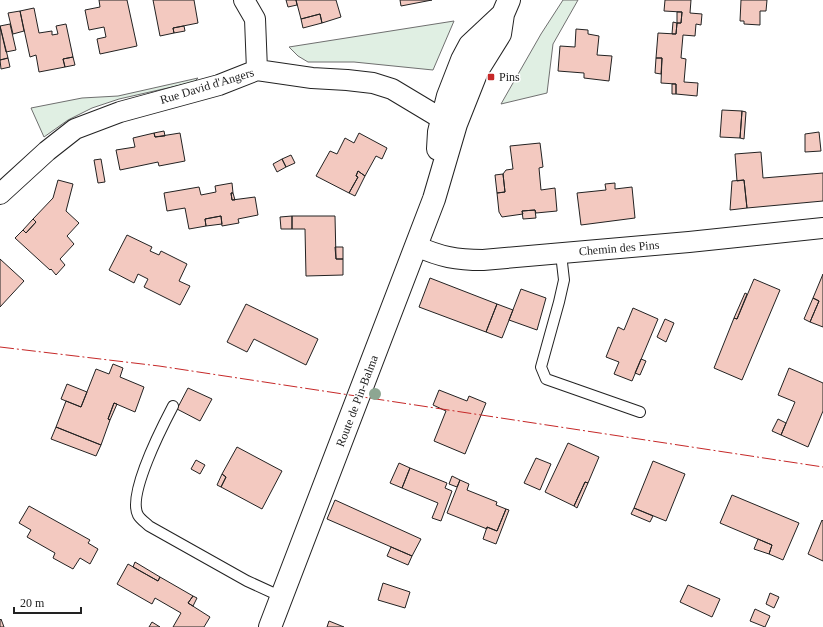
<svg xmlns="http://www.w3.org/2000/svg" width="823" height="627" viewBox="0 0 823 627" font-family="Georgia,serif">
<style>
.green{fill:#e0efe3;stroke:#6f6f6f}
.building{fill:#f3c9c0;stroke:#222}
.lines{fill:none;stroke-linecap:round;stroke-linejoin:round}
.lane-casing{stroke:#222;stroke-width:12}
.street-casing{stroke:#222;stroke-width:22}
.secondary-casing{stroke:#222;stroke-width:24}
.lane{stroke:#fff;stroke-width:10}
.street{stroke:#fff;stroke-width:20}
.secondary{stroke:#fff;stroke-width:22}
.power{stroke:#c62828;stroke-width:1;stroke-dasharray:14 3 2 3;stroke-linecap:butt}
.tree{fill:#8da692}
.poi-dot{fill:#c62828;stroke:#fff;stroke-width:1.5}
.labels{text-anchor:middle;stroke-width:3;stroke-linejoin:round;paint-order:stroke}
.poi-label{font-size:12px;fill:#222;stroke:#fff;text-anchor:start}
.street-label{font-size:12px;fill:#222;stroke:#fff}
</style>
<rect width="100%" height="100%" fill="#fff"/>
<path class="green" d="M563,0H578L553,44L547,93L501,104L541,34Z
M454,21L433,70L354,62H308L298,56L289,47Z
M198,78L194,82L119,99L92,108L68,120L44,137L31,108L82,98L118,96Z"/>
<path class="building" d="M99,0H127L137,46L100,54L97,39L106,37L104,27L89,30L85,10L100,7Z
M153,0H194L198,23L173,28L174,33L160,36Z
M286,0H296L297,5L288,7Z
M296,0H336L341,17L322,23L320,14L301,19Z
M400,0H432L401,6Z
M665,0H691L690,13L702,14L701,25L696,24L695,36L683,35L681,58L686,59L684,82L698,83L697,96L676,94V84L661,83L662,58H656L658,33L676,34L677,23H681L682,12L664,11Z
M741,0H767L766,11H760V25L744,24V21H740Z
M34,8L39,33L52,31V35L58,34L56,26L66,24L73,57L63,59L65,67L39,72L36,55L30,57L20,11Z
M20,11L24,31L13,34L8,13Z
M677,12H682L681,23H677Z
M320,14L322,23L303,28L301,19Z
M673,22L677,23L676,34H672Z
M10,24L16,50L6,52L0,26Z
M0,26L8,58L0,60Z
M184,26L185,31L174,33L173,28Z
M576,29L588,30V34L599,36L597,55L612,56L609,81L584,78V73L558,71L560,46L575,47Z
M73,57L75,65L65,67L63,59Z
M8,58L10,67L1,69L0,60Z
M656,58H662L661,74L655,73Z
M672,84H676V94H672Z
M722,110L742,111L740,138L720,137Z
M742,111L746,112L744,139L740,138Z
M164,131L165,136L155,137L154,133Z
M819,132L821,151L805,152V134Z
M154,133L155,137L180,133L185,161L159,166L158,162L120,170L116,150L135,147L133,138Z
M359,133L387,148L382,159L376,156L365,176L358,171L356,176L358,177L349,193L316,176L330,151L337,154L345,138L354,143Z
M540,143L543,167L539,168L541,190L555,188L557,211L536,213L535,210L522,211L523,214L502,217L499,212L497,193L505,192L503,174L506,170L513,169L510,146Z
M761,152L763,178L823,173V201L747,208L744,180L737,181L735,154Z
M291,155L295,163L286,167L282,159Z
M101,159L105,182L98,183L94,160Z
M282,159L286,167L277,172L273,164Z
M358,171L365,176L355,196L349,193L358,177L356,176Z
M503,174L505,192L497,193L495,175Z
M58,180L73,184L66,211L79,223L67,236L74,244L60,259L65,265L56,275L51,269L50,270L15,238L23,230L26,233L36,222L33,219L53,198Z
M744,180L747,208L730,210L732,181Z
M232,183L233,193H231L232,200L255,197L258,215L238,219L239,223L222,226L221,216L205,219L206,226L189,229L185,208L167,211L164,193L199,187L201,195L216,192L215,186Z
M615,183V189L632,187L635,218L581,225L577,193L606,190L605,184Z
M231,193H233L235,200H232Z
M535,210L536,218L523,219L522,211Z
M221,216L222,224L206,226L205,219Z
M292,216V229H281L280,217Z
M292,216H335L336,259H343V275L306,276L305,229H292Z
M33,219L36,222L26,233L23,230Z
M127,235L152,247L150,251L159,255L161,251L187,264L179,281L190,286L180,305L144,287L148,279L138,274L134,283L109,270Z
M335,247H343V259H336Z
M0,259L24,281L0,307Z
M823,274V327L810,322L819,301L813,298Z
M430,278L497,304L486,332L419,307Z
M754,279L780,290L742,380L714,368L734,318L737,319Z
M521,289L546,298L537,330L509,320Z
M745,293L747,294L737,319L734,318Z
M813,298L819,301L810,322L804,319Z
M246,304L318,339L306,365L254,339L247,352L227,342Z
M497,304L513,310L502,338L486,332Z
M633,308L658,319L632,381L614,374L619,362L606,357L618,327L624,330Z
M665,319L674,323L666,342L657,337Z
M641,359L646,361L640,375L635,373Z
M113,364L123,368L120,377L144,387L135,412L114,403L108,419L110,420L101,445L56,427L66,401L81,407L96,369L109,374Z
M789,368L823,383V411L808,447L781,435L795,402L778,395Z
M67,384L87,392L81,407L61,399Z
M188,388L212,399L200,421L177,409Z
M439,390L467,401L469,396L486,403L465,454L434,441L446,411L433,405Z
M114,403L117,404L110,420L108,419Z
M778,419L786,423L781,435L772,431Z
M56,427L101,445L96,456L51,439Z
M568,443L599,457L588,483L585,482L574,506L545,492Z
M237,447L282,471L262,509L221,487L226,477L222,474Z
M536,458L551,464L540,490L524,483Z
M196,460L205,465L200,474L191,469Z
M653,461L685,474L666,521L634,508Z
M399,463L410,468L402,488L390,483Z
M410,468L447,483L445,488L452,491L441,521L432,518L438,503L402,488Z
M222,474L226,477L221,487L217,485Z
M452,476L460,480L457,487L449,484Z
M460,480L469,484L467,490L497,502L496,505L506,509L497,531L487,527V529L447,513Z
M585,482L588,483L577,508L574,506Z
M732,495L799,523L783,560L769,554L772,545L720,523Z
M335,500L421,539L412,556L327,519Z
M29,506L90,540L88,543L98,549L90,564L80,558L73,569L53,558L55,553L27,537L31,530L19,523Z
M634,508L653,516L650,522L631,514Z
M506,509L509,510L496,544L483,539L487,527L497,531Z
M822,520L823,521V561L808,554Z
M758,539L772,545L769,554L754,549Z
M391,547L412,556L408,565L387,556Z
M135,562L160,577L158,581L133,567Z
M128,564L158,581L160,577L193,596L188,603L210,617L204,627H173L181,613L155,598L152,604L117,584Z
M383,583L410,592L405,608L378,600Z
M688,585L720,599L712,617L680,602Z
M770,593L779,597L774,608L766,604Z
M193,596L197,598L193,606L188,603Z
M755,609L770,616L765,627L750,621Z
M1,619L4,627H0V620Z
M329,621L344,627H327Z
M152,622L160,627H149Z"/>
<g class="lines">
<g class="lane-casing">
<path id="lane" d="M561,254L564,280L559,302L541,367L546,379L640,412
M173,406C162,427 127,495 138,515C140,519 146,523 149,526L247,581L282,597"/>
</g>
<g class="street-casing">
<path id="street" d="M244,0L255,19L257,70
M0,194L47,151L75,129L120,112L219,85L257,70L312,78L347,80L373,83L392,89L442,119L456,124
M416,246C441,257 456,260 483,260L689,242L823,228"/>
</g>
<g class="secondary-casing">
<path id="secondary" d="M438,149L439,132L448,96L462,60L470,45L501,16
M270,627L434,199L456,124L477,71L500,34L503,14L509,0"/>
</g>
<use href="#lane" class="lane"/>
<use href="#street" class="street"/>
<use href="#secondary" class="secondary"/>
<path class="power" d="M0,347L159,366L823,467"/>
</g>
<circle class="tree" cx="375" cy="394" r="6"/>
<rect class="poi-dot" x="487" y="73" width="8" height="8" rx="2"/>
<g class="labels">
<g class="poi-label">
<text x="499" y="81">Pins</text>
</g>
<g class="street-label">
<text transform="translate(207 86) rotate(-17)" y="4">Rue David d'Angers</text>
<text transform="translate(619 248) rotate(-5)" y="4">Chemin des Pins</text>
<text transform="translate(357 401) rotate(-69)" y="4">Route de Pin-Balma</text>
</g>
</g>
<path d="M14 607v6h67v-6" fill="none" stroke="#222222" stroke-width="2"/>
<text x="20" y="607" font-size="12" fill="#222222" stroke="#ffffff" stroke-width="3" paint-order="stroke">20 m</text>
</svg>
